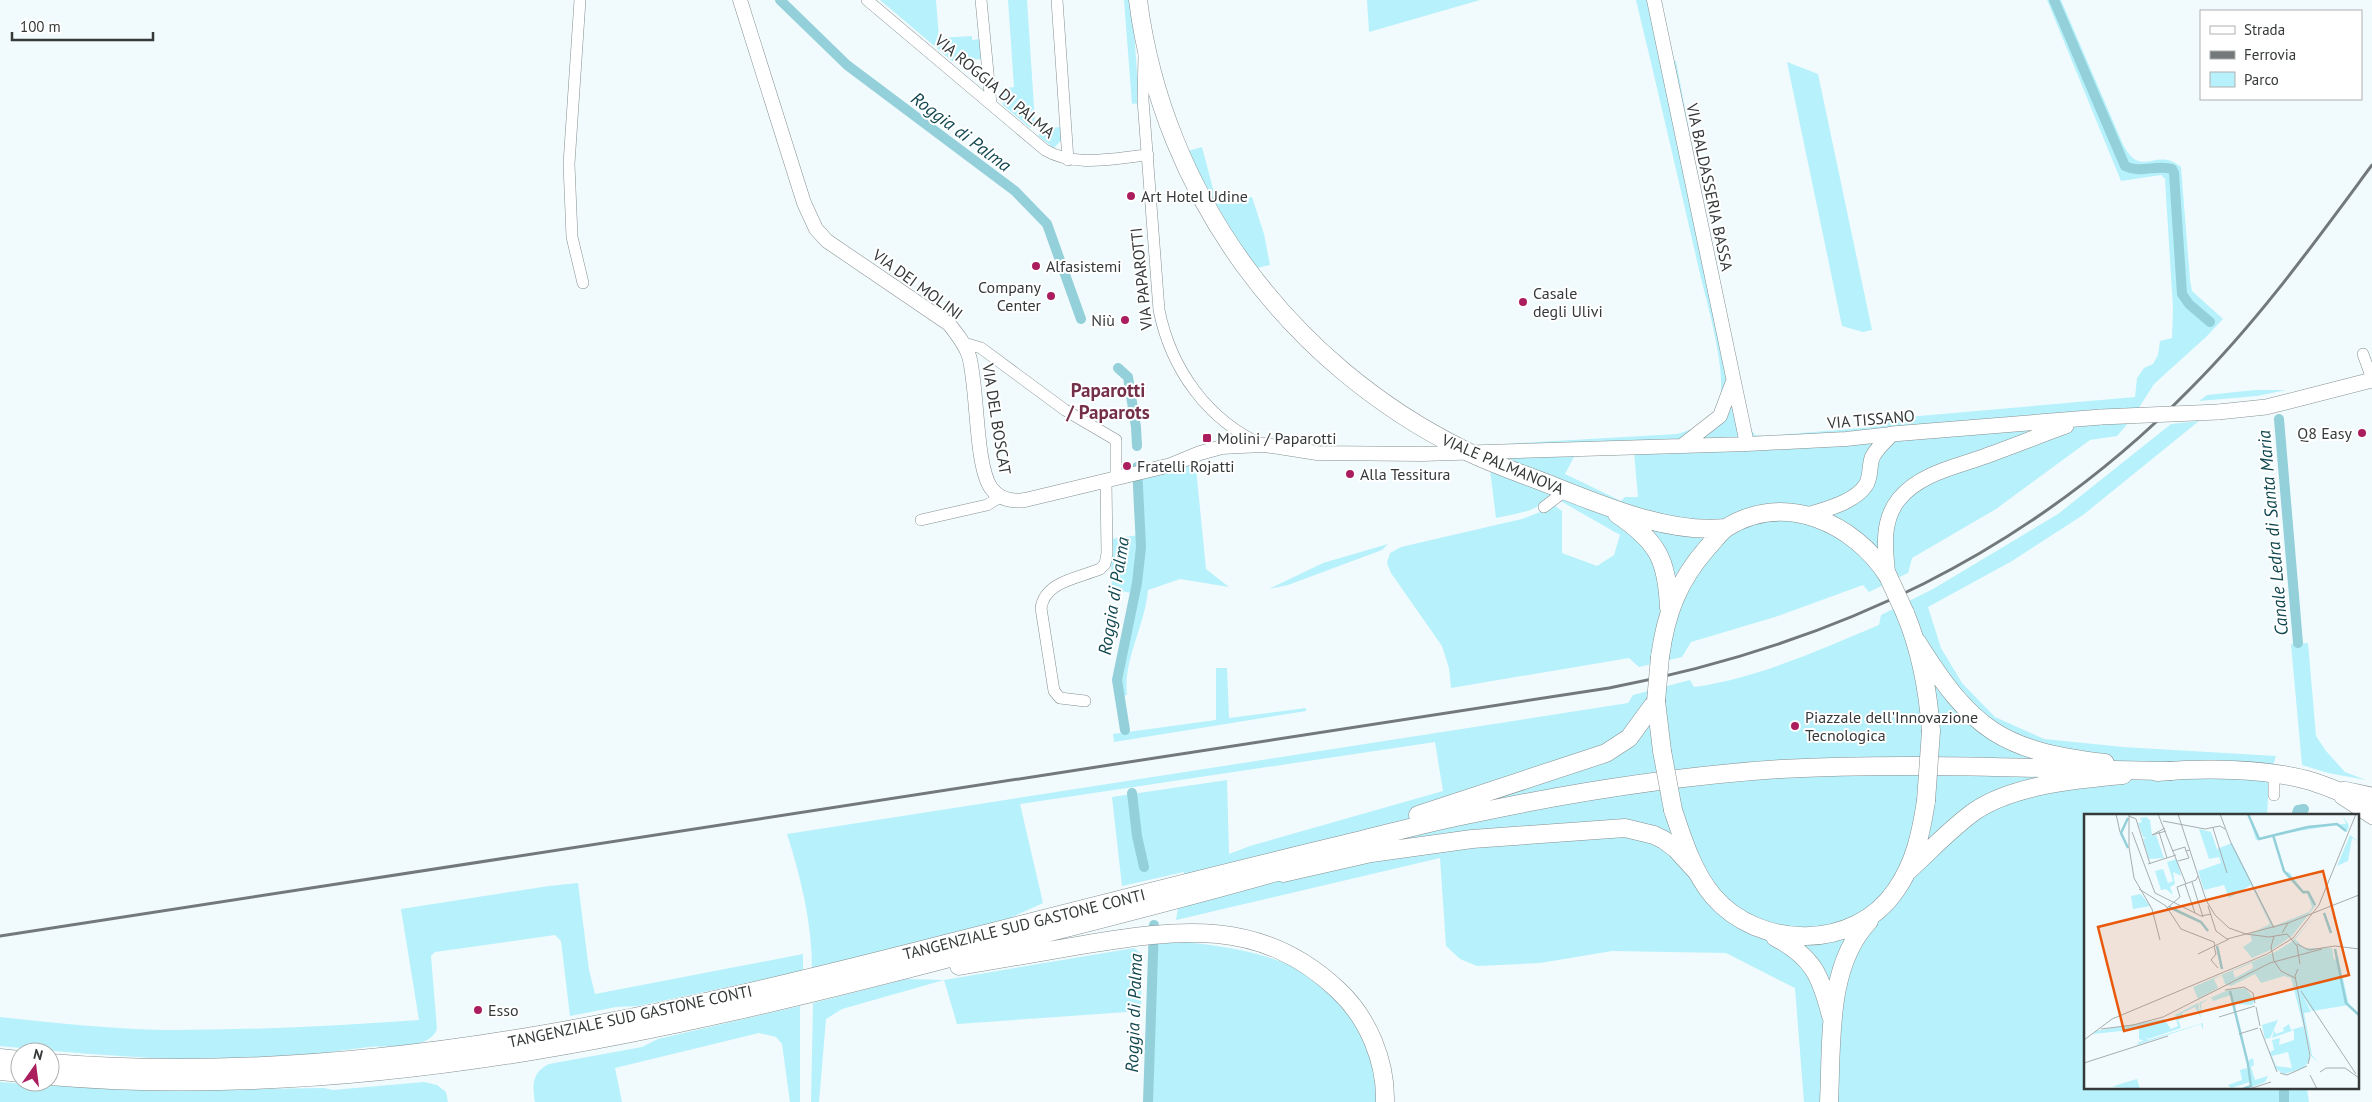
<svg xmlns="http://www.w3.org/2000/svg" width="2372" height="1102" viewBox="0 0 2372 1102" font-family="'PT Sans',sans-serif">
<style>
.green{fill:#b7f1fb;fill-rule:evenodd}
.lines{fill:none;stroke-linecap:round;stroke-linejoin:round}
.canal{stroke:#94d0da;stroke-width:10}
.minor-casing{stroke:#868f91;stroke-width:12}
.tertiary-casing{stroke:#868f91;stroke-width:15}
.secondary-casing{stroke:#868f91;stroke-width:16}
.primary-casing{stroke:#868f91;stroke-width:19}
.trunk-casing{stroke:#868f91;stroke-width:19}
.minor{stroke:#fff;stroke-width:11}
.tertiary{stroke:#fff;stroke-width:14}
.secondary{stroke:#fff;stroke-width:15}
.primary{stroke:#fff;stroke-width:18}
.trunk{stroke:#fff;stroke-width:18}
.rail{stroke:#73797b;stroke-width:3}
.secondary-bridge-casing{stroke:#868f91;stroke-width:16;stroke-linecap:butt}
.primary-bridge-casing{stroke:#868f91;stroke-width:19;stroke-linecap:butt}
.secondary-bridge{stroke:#fff;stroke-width:15}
.primary-bridge{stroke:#fff;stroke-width:18}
.poi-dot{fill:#aa1e5e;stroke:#fff;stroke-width:2}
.labels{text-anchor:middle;stroke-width:4;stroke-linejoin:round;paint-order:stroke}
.street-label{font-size:16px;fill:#35393a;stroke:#fff}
.poi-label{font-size:16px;fill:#35393a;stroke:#fff;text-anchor:start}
.water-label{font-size:18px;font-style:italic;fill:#124850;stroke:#fff}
.quarter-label{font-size:19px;font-weight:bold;fill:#753049;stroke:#fff}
.inset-river{fill:none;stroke:#94d0da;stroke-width:2.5}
.inset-road{fill:none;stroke:#a6adaf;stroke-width:1}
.view{fill:#e8590c;fill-opacity:0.15;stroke:#e8590c;stroke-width:2.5}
.inset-edge{fill:none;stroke:#35393a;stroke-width:2.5}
</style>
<rect width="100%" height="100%" fill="#f1fbfd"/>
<path class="green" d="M880,0H936L939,38L972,36V40L980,39L981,59L952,61Z
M1008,0H1027L1035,122L1030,128L1003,105L1001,89L1014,87Z
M1124,0H1132L1139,103L1132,104Z
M1367,0H1480L1369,32Z
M1636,0H1658L1673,61H1676L1702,199L1745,408L1752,431L1755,435L1766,436L1873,427L1874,421L1885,419L2135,397L2137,378L2144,368L2153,364L2158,355L2160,341L2172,338L2173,308L2165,179L2161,175L2121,181L2047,0H2061L2122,142C2141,182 2155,145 2181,167L2190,280L2192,291L2223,319L2206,337L2154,384L2131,420L2117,436L2090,440L1996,509L1912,558L1908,573L1869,592L1863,585L1775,617L1691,642L1682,657L1639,667L1629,658L1451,688L1449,668L1442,646L1391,573L1387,563L1390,553L1401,547L1522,519L1548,509L1554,505L1562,511V553L1597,566L1614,555L1620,535L1550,495C1540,512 1514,514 1496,518L1487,445L1677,434C1697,429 1715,418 1720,397C1726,369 1707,303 1700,274C1679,182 1658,91 1636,0ZM1634,452L1638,497H1625L1621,501L1565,474L1576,453Z
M1787,62L1818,74L1872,330L1863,332L1842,326Z
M1063,127L1064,137L1054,148L1038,136L1045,128Z
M1202,147L1217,204L1252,197L1264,234L1270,265L1257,268C1229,231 1208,192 1188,151Z
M2255,390H2286L2257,396L2199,401L2207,395Z
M2199,421L2083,515L2012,561L1928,607L1941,648L1962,683L1995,717L2044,739L2123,747L2276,756L2269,778L2267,816H2086V1088H2307L2309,1102H1804L1795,988L1726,953L1612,951L1540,963L1477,966L1460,959L1446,946L1440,858L1176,920L1184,872L1122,886L1112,797L1227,780L1229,854L1250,846L1443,791L1435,742L1020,804L1043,903L1008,919L812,970C812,923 801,878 787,834L1628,703L1633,695L1690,680L1694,687C1758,678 1819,650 1879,625L1881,615L1933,589L2058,514L2171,424Z
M1195,458L1206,569L1229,587L1180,579L1148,590C1145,626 1123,659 1127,695L1122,696L1120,680L1142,566L1140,477Z
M1139,535L1135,574L1131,593L1112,589L1110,539Z
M1388,544L1382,550L1288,585L1269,589L1323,563Z
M2308,643L2316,736L2326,751L2345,772L2366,780L2328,773L2302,765L2291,644Z
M1216,668H1227L1229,718L1306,708V711L1114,742L1113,734L1216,720Z
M578,883L589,970L595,994L803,954V971L638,1006L616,1007L570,1016L561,941L555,935L435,952L431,956L437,1029C429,1051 387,1045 368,1047C333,1051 298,1059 262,1060C176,1062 86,1054 0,1046V1017C55,1023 112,1029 167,1030C252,1030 335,1026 419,1020L401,909L549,886Z
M1184,942C1264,950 1343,967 1370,1054C1375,1071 1379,1084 1378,1102H1144L1150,944Z
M1134,948L1142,954L1141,1011L957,1024L944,980L842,1009L826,1019L819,1102H811L813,1003L907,979L944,980Z
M800,1006V1102H790L782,1044L776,1037L759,1033L615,1068L622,1102H535C532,1085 532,1072 549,1064L642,1047L658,1039Z
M0,1082C108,1091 215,1090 324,1088L333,1090L424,1082L437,1085L446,1092L448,1102H0Z"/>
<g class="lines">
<path class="canal" d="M780,0L847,65L1015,191L1047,224L1081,319
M2054,0L2125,166C2141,174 2156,164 2172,169L2174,173L2182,294L2189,304L2210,322
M1118,368L1128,377L1136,427L1137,446
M2279,419L2298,643
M1125,730L1117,680L1137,583L1141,547L1137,467
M1132,793L1137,836L1144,867
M2296,816L2298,810L2304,809
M1148,1102L1154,925
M2284,1102V1088"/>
<g class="minor-casing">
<path id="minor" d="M580,0L569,164L572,237L583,283
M867,0L1045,150C1076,168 1114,158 1148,155
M981,0L991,104
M1057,0L1068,160
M1144,55L1143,100L1159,310C1171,369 1207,420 1263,445
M964,343L981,348L1065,410L1116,440V479
M2363,354L2372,379
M1544,507L1565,491
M921,520L987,505L1000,497
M1085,701L1060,698L1054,691L1041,608C1045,581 1079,578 1100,569L1105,564L1107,553L1106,481
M2344,787L2372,793
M2274,795V774
M2340,798L2372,819"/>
</g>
<g class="tertiary-casing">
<path id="tertiary" d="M740,0L804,203L816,229L827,241L949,324C957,334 965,344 969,356C978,388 975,465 991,488C999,499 1012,502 1025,500L1171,465L1200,453L1222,447L1240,446L1265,445L1317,453L1422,454L1747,444L1846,439L1892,434
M1654,0L1747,444
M1683,445L1720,416L1732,384"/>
</g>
<g class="secondary-casing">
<path id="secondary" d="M2218,412L2266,407L2372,380
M1808,515C1826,509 1855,502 1866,485C1871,477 1869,467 1872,458C1875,450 1885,441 1892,434L2101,417
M1888,576C1885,550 1881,521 1899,499C1919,474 1955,467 1983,457C2011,447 2038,436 2066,426"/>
</g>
<g class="primary-casing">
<path id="primary" d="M1138,0C1163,195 1289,364 1464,450C1494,465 1526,475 1556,487C1607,507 1670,534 1726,528
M1617,514C1658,542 1667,559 1669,608
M1905,613C1921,651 1928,690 1931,731
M1917,642C1972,730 2002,751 2105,763
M1660,657C1666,613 1678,581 1708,547C1714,541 1720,532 1726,528C1785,491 1854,523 1888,576
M1656,701L1662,751
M2157,772C2203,768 2262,768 2307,780C2329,786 2351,797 2372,805
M1673,810C1683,840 1693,872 1713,896C1759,950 1855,951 1896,890C1915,863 1921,833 1926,801
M1909,870C1931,850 1951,828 1975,811C2013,785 2078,779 2123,775
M1775,937C1813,957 1821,976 1831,1016
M1829,1102C1832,1043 1826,966 1869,921"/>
</g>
<g class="trunk-casing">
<path id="trunk" d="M1418,815L1606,753L1629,738L1656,701
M1283,873L1371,853L1472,839L1625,828L1654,835L1664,840L1676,849L1697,872
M959,966C1000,959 1041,952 1082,945C1179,929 1261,917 1338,990C1368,1018 1386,1061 1385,1102
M0,1058L20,1060
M50,1063C361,1088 657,1018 957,941C1086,908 1215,875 1345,844C1387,834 1429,822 1471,814C1573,792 1677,776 1781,769C1910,762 2041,769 2171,771
M0,1071L20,1073
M50,1076C359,1102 664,1033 961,955C1072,926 1184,899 1294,867"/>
</g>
<use href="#minor" class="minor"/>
<use href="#tertiary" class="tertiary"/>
<use href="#secondary" class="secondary"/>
<use href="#primary" class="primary"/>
<use href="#trunk" class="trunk"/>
<path class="rail" d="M0,936L1609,688C1834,645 2029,553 2191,388C2259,320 2315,242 2372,165"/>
<g class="secondary-bridge-casing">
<path id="secondary-bridge" d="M2101,417L2218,412"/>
</g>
<g class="primary-bridge-casing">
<path id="primary-bridge" d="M1888,576L1905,613
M1656,701L1660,657
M1662,751L1673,810
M1926,801L1931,731"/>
</g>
<use href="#secondary-bridge" class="secondary-bridge"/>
<use href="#primary-bridge" class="primary-bridge"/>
</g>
<g class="poi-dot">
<circle cx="1131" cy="196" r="5"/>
<circle cx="1036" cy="266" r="5"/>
<circle cx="1051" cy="296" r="5"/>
<circle cx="1523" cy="302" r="5"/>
<circle cx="1125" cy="320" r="5"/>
<circle cx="2362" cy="433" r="5"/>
<rect x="1202" y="433" width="10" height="10" rx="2.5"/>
<circle cx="1127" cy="466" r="5"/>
<circle cx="1350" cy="474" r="5"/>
<circle cx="1795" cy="726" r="5"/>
<circle cx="478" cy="1010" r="5"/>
</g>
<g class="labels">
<g class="street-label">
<text transform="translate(995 86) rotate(40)" y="6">VIA ROGGIA DI PALMA</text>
<text transform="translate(1710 187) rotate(78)" y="6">VIA BALDASSERIA BASSA</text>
<text transform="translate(1141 279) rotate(-96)" y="6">VIA PAPAROTTI</text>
<text transform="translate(918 284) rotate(36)" y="6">VIA DEI MOLINI</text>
<text transform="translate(997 419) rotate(81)" y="6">VIA DEL BOSCAT</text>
<text transform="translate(1871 419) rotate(-5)" y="6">VIA TISSANO</text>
<text transform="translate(1503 464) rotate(23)" y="6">VIALE PALMANOVA</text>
<text transform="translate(1024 924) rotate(-14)" y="6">TANGENZIALE SUD GASTONE CONTI</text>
<text transform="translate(630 1016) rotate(-12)" y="6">TANGENZIALE SUD GASTONE CONTI</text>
</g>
<g class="poi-label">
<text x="1141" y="202">Art Hotel Udine</text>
<text x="1046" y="272">Alfasistemi</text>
<text x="1041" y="293" text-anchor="end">Company<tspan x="1041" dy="18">Center</tspan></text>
<text x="1533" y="299">Casale<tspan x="1533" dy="18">degli Ulivi</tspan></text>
<text x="1115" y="326" text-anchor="end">Niù</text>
<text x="2352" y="439" text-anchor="end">Q8 Easy</text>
<text x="1217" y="444">Molini / Paparotti</text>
<text x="1137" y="472">Fratelli Rojatti</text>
<text x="1360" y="480">Alla Tessitura</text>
<text x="1805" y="723">Piazzale dell'Innovazione<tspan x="1805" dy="18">Tecnologica</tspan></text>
<text x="488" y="1016">Esso</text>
</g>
<g class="water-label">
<text transform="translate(961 132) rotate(37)" y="6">Roggia di Palma</text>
<text transform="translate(2273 533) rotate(-95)" y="6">Canale Ledra di Santa Maria</text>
<text transform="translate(1114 596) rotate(-81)" y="6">Roggia di Palma</text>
<text transform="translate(1134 1013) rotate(-88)" y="6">Roggia di Palma</text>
</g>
<g class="quarter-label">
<text x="1108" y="397">Paparotti<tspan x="1108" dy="22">/ Paparots</tspan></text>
</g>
</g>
<g transform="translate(2084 814)">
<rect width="275" height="275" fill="#f1fbfd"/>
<path d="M164,0L174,24L223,12L262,10L259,2L265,12L263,18L252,11L190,21L201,57L206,59L219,77H225L232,91L208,122L189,135L168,144L159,133L168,127L166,120L186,110L167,71L145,84L140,71L120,76L114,57L137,49L135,43L125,45L115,15L127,18L133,35L148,29L190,112L225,98L228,93L223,79L219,80L199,56L188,22L172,26ZM62,3L66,6L68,22L72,21L80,44L65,45L59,25L63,24L59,23L54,9L58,8L56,4ZM266,21L275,28L268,24L264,47L253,52ZM93,45L97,62L89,58L91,70L86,73L89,81L82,75L77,76L71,57L79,55L84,69L89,67L83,48ZM57,80L66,92L49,95L47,82ZM232,101L211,125L220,134H248L250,146L254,143L265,191L228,197L219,181L227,198L220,199L228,241L235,249L227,242L207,164L200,162L177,169L171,160L147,172L141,170L138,161L130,165L134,174L114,185L109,173L193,137L207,128ZM168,149L169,154L151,164L149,157ZM162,174L171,187L168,191L152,190L150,197L147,181L129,187L127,183L117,190L118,203L115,189L144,176ZM114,189L117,204L111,193L98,199L100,204L94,206L97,214L64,225L60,222L64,226L119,209V216L117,210L53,231L55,228L47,229L60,227L55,225V215L9,220L12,217L80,205L87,215L94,212L91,201ZM194,206L186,224L181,225L178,211ZM205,210L207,216L220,212L226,245L220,254L200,260L192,255L181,226L186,238L190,236L188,226L196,224L195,231L210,226V216L188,224L190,216L192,220L200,217L199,214ZM204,238L208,254L192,252L188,242ZM169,244L170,251L167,253L171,266L184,262L181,268L168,273L165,246ZM163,254L166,268L147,274L144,271L158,266L156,256ZM53,265L56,275L28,273L36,270Z" fill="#b7f1fb" fill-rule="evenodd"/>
<path class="inset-river" d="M164,0L175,25L224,13L253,10L262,17M44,4L37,19L44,34M189,21L200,57L219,78H224L231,91M85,93L117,108L124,117M240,99L247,119M133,132L138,155M251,135L262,189L275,201M146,177L164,250L167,272L159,275"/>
<path class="inset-road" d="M32,0L36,18M45,0V33L50,64L68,95L76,126M74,0L102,70M94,0L122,86L131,101L145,114L162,120L185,123L203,120L213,132L216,150M136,0L147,29L190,114M45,2L52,5L66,50M79,7L121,15L136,12L141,15M81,14L68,21L82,17M129,14L143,59M48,18L71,79L117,102L127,100M75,18L83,44M88,37L101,33L102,37M94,47L105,44L102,37L106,36M64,50L92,41M108,68L119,103M101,70L111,99M55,75L82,92L97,115L130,128L131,132M124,92L132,117L143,125L204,109M83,94L96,83L93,73L112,66L114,62M198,119L204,109L275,81M190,122L187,133L190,147L197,157L211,164M213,130L225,136L251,132L275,135M130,132L132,140L127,146L134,154M114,140L145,125M214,155L211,162L226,242L224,250M141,176L160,173L169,179L171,189M217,177L272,260M172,193L176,212M135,203L171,192M176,214L193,258M17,215L49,211L79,203L186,149L238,135M155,220L174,214M0,226L28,205L183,140L209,124L235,91L272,0M0,249L84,222M236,258L242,254H261L275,264M196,259L203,261L223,252M226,261L233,275M165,275L187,268"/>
<path class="view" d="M239,57L265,161L40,217L14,113Z"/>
<rect width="275" height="275" class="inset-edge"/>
</g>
<rect x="2200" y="10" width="162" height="90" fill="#ffffff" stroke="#aeb0b0"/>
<rect x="2210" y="26" width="25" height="8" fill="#ffffff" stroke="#aeb0b0"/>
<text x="2244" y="35" font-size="15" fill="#35393a">Strada</text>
<rect x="2210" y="51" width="25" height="8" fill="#73797b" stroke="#aeb0b0"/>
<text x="2244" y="60" font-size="15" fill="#35393a">Ferrovia</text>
<rect x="2210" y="72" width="25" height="15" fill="#b7f1fb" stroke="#aeb0b0"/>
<text x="2244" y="85" font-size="15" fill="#35393a">Parco</text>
<g transform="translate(35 1067) rotate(14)"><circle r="24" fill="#ffffff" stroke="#aeb0b0"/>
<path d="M0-4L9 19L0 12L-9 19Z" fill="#aa1e5e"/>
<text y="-8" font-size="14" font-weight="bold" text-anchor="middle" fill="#35393a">N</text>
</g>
<path d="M12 32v8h141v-8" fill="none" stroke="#35393a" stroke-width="2.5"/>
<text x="20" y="32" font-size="15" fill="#35393a" stroke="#ffffff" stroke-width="4" paint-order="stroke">100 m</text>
</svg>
